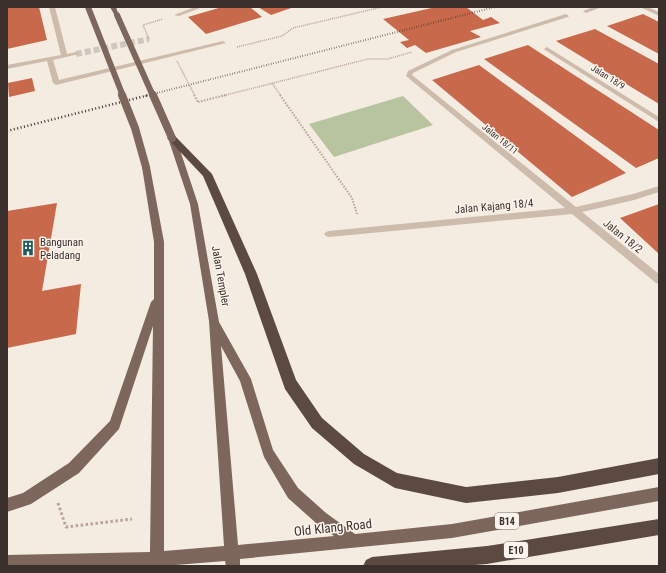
<svg xmlns="http://www.w3.org/2000/svg" width="666" height="573" viewBox="0 0 666 573" font-family="'Roboto Condensed',sans-serif">
<style>
.green{fill:#b8c4a0}
.building{fill:#c8694b}
.lines{fill:none;stroke-linecap:round;stroke-linejoin:round}
.minor-tunnel{stroke:#cfc6bd;stroke-width:6;stroke-dasharray:6 3;stroke-linecap:butt}
.path-far2{stroke:#b9a596;stroke-width:1.5;stroke-dasharray:1 1;stroke-linecap:butt}
.path-far1{stroke:#b9a596;stroke-width:2;stroke-dasharray:1.5 1.5;stroke-linecap:butt}
.path{stroke:#b9a596;stroke-width:3;stroke-dasharray:2.5 2.5;stroke-linecap:butt}
.minor{fill:#cdbbac;fill-rule:evenodd}
.major{fill:#7d675c;fill-rule:evenodd}
.highway{fill:#5c4a42;fill-rule:evenodd}
.rail-far1{stroke:#3b302b;stroke-width:2;stroke-dasharray:0.5 2;stroke-linecap:butt}
.rail{stroke:#3b302b;stroke-width:2.5;stroke-dasharray:1 2.5;stroke-linecap:butt}
.path-bridge-far1{stroke:#b9a596;stroke-width:1.5;stroke-dasharray:1 1;stroke-linecap:butt}
.path-bridge{stroke:#b9a596;stroke-width:2;stroke-dasharray:1.5 1.5;stroke-linecap:butt}
.major-bridge-far1{stroke:#7d675c;stroke-width:6}
.major-bridge{stroke:#7d675c;stroke-width:8}
.labels{text-anchor:middle;stroke-width:3;stroke-linejoin:round;paint-order:stroke}
.far-street-label{font-size:9px;fill:#3b302b;stroke:#fbf5ee}
.shield{fill:#fbf5ee;stroke:#756b66;stroke-width:1}
.shield-label{font-size:10px;font-weight:bold;fill:#3b302b}
.street-label{font-size:11px;fill:#3b302b;stroke:#fbf5ee}
.poi-label{font-size:11px;fill:#3b302b;stroke:#fbf5ee;text-anchor:start}
.near-street-label{font-size:13px;fill:#3b302b;stroke:#fbf5ee}
</style>
<rect width="100%" height="100%" fill="#f4ebe1"/>
<path class="green" d="M403,96L433,125L334,157L309,124Z"/>
<path class="building" d="M7,7H39L47,40L7,49Z
M222,7H250L262,17L206,34L188,17Z
M258,7H294L271,15Z
M436,7H466L483,20L491,17L500,23L470,31L481,37L426,53L415,45L407,48L400,42L409,40L383,19Z
M643,14L659,22V54L607,26Z
M595,29L659,64V104L556,41Z
M528,45L659,130V158L636,168L484,59Z
M479,65L626,173L572,197L432,80Z
M32,78L35,91L9,97L8,83Z
M57,203L42,291L81,284L76,334L7,348V211Z
M659,204V254L620,218Z"/>
<g class="lines">
<path class="minor-tunnel" d="M76,54L149,39"/>
<path class="path-far2" d="M149,39L143,25L163,19
M237,47L282,36L293,28L382,7
M272,83L281,96
M222,96L368,59H388L412,52"/>
<path class="path-far1" d="M280,95L352,198L357,214
M198,102L226,95"/>
<path class="path" d="M58,503L66,527L132,519"/>
<path class="minor" d="M49,7H55L67,54L76,52L79,54L53,60L59,80L223,41L226,43L56,85L53,83L47,61L7,69V65L61,55Z
M195,7H203L179,16L174,15Z
M593,7H602L586,13L583,11Z
M640,7H648L659,12V16Z
M566,14L569,16L568,17L456,52L413,73L412,75L576,207L633,194L659,186V192L634,200L582,212L659,274V284L656,283L572,214L329,237L326,236L324,234L326,232L329,231L565,208L406,76L408,71L452,50Z
M547,47L659,117V122L545,50L544,49Z"/>
<path class="major" d="M110,7H116L119,16H115Z
M169,136H175L176,138L198,204L219,322L251,379L273,450L298,488L326,513L355,534L452,524L659,487V501L452,538L240,559V566H226L225,561L164,566H7V555L150,552L153,326L119,429L79,473L31,504L7,512V498L23,493L69,463L110,421L151,302L154,299V242L142,167L146,164L150,167L164,242V551L224,546L209,321L190,204L168,138ZM221,346L240,381L264,457L288,498L316,523L334,536L238,545Z"/>
<path class="highway" d="M172,135L175,136L212,174L257,274L296,380L322,418L364,454L397,473L466,487L558,477L659,458V474L558,493L466,503L395,488L354,464L312,428L285,389L245,274L203,176L169,140L167,138Z
M659,519V535L487,564L462,566H363L366,560L372,557L487,546Z"/>
<path class="rail-far1" d="M145,96L495,7"/>
<path class="rail" d="M7,131L149,95"/>
<path class="path-bridge-far1" d="M177,61L195,96"/>
<path class="path-bridge" d="M194,95L198,102"/>
<path class="major-bridge-far1" d="M88,7L123,96
M117,15L153,96"/>
<path class="major-bridge" d="M122,95L135,128L146,167
M153,95L172,138"/>
</g>
<defs>
<g id="building-bare" transform="scale(1.2)"><path d="M-4-6H4V6H1V3H-1V6H-4ZM-2.5-4.3h1.7v1.8h-1.7ZM.8-4.3h1.7v1.8H.8ZM-2.5-1h1.7V.8h-1.7ZM.8-1h1.7V.8H.8Z" fill="#1f5a5e" stroke="#fbf5ee" stroke-width="2.5" paint-order="stroke"/></g>
</defs>
<g fill-rule="evenodd">
<use href="#building-bare" x="28" y="248"/>
</g>
<g class="labels">
<g class="far-street-label">
<text transform="translate(608 77) rotate(32)" y="3">Jalan 18/9</text>
<text transform="translate(500 139) rotate(39)" y="3">Jalan 18/11</text>
</g>
<g class="shield">
<rect x="495" y="513" width="24" height="16" rx="3"/>
<rect x="504" y="542" width="24" height="16" rx="3"/>
</g>
<g class="shield-label">
<text x="507" y="525">B14</text>
<text x="516" y="554">E10</text>
</g>
<g class="street-label">
<text transform="translate(494 206) rotate(-5)" y="4">Jalan Kajang 18/4</text>
<text transform="translate(623 236) rotate(39)" y="4">Jalan 18/2</text>
<text transform="translate(221 276) rotate(80)" y="4">Jalan Templer</text>
</g>
<g class="poi-label">
<text x="40" y="246">Bangunan<tspan x="40" dy="13">Peladang</tspan></text>
</g>
<g class="near-street-label">
<text transform="translate(333 527) rotate(-6)" y="5">Old Klang Road</text>
</g>
</g>
<rect width="666" height="573" fill="none" stroke="#3b302b" stroke-width="16"/>
</svg>
